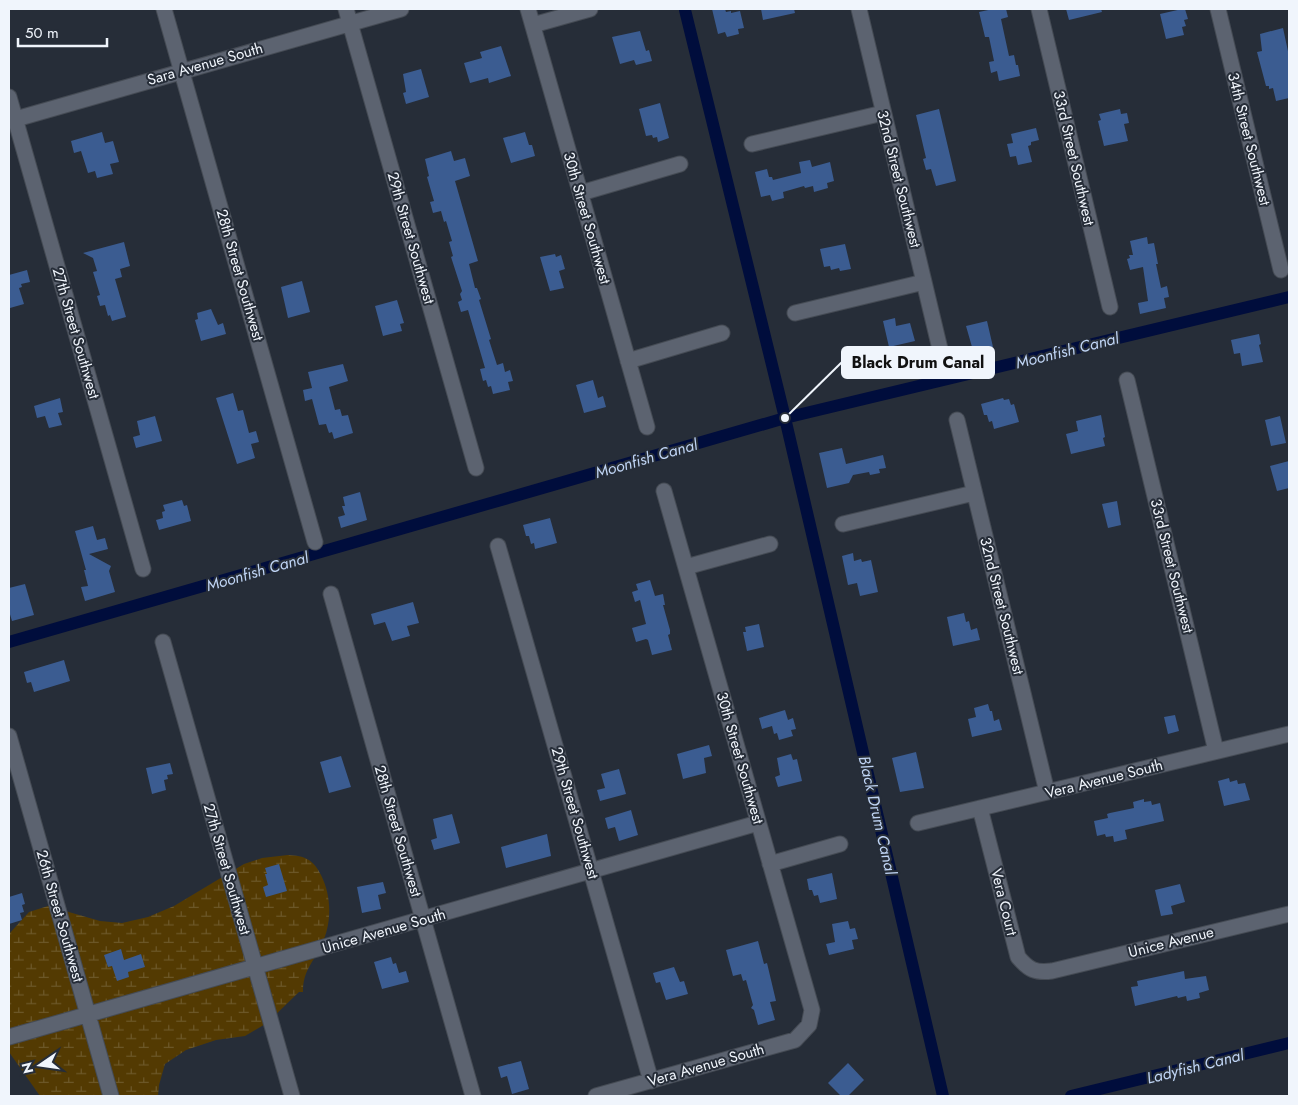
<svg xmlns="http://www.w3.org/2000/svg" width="1298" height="1105" viewBox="0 0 1298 1105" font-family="Jost,sans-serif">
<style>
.wetland{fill:url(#wetland-marsh)}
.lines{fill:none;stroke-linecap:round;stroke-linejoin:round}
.canal{stroke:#000d3c;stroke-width:12}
.building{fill:#3b5c91}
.minor-casing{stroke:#454b54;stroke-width:17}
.minor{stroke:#5c6370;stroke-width:15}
.labels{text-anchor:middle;stroke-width:4;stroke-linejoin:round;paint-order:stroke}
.street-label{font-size:15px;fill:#f0f5fc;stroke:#262d38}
.water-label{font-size:16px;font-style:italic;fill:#c0d5f5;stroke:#262d38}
.leader{fill:none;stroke:#f0f5fc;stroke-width:2}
.callout-dot{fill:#f0f5fc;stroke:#262d38;stroke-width:2}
.callout{fill:#f0f5fc;stroke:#f0f5fc;stroke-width:2}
.callout-label{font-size:16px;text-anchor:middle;font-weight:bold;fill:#111}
</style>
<defs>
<pattern id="wetland-marsh" width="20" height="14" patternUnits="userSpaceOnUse" patternTransform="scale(1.25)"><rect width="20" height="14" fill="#533a02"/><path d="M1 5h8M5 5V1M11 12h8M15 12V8" fill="none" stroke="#6c5728"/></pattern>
</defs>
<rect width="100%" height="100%" fill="#262d38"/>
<path class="wetland" d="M288,855C305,856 313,859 321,875C332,897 332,924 321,946C312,964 303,971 303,992H299L267,1023L245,1036L216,1040L186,1050L165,1064L159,1085L158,1096H40L9,1052V934L29,912L48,906L100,921L122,923L148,917L174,906L244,864L262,858Z"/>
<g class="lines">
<path class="canal" d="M685,10L785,418L943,1096
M9,642L785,418L1289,297
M1071,1096L1289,1043"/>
</g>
<path class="building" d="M712,9H725L726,12L731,11V13L740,11L744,28L738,29L739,34L727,37L725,32L718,34Z
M761,9H794L795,13L763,20Z
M993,9H1006L1008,17L1001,19L1004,33L1009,56L1014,55L1016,65H1018L1020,76L999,81L997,71L991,73L989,62L994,61L989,37H985L979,12Z
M1066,9H1101L1102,12L1069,20Z
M1182,9H1185L1188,19L1184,20L1186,26L1182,27L1184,35L1166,39L1160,14Z
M1283,28L1289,56V98L1276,101L1273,88L1269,89V86H1266L1257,52L1262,51L1260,34Z
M640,31L646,51L649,50L652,61L636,65L634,60L620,64L612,37Z
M501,46L511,76L489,83L488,78L470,83L464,63L482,58L480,52Z
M421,69L429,97L406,104L403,93L406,92L403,74Z
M660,103L669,138L658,142L657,137L653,138L652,135L646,136L639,109Z
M939,109L956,181L936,186L931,169L926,170L923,159L926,158L916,115Z
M1120,109L1121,114L1127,113L1129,123L1124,124L1128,141L1104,146L1098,121L1101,120L1099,114Z
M1036,128L1039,140L1031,142V145L1028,146L1032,162L1018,165L1016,156L1010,157L1007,144L1013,143L1011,134Z
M102,132L105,143L113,141L119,162L110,164L113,174L97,178L95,171L88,173L81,151L74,153L71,141Z
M525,132L529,145H532L535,156L511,163L503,138Z
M451,151L454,161L465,158L470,176L455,181L478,261L469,264L475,288H477L481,299L479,300L491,339L489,340L497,365L503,363L505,372L510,370L513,381L508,382L510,390L493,394L491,386L488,387L486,380L483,381L480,369L485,368L468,310L461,312L458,302L462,300L460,294L462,291L451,257L453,256L449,242L452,241L446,221L444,222L441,211L433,213L430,202L434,201L427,177L429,176L425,159Z
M810,160L812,167L830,162L834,181L827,183L828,188L814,192L813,186L805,188L804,186L783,192L784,198L772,201L770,195L761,197L755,172L767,169L769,177H772L773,180L801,173L799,162Z
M1147,237L1148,244L1154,243L1158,264H1156L1161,288L1167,286L1169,297L1164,298L1166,308L1140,314L1138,303L1148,301L1143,267L1130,270L1127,259L1130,258L1129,255H1133L1130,241Z
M124,242L130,266L120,269L122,277L115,279L126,317L112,321L110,315L108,316L105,305L100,306L97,296L100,295L93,272L97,271L93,258L83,253Z
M845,244L851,269L840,271L839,268L831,270L830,266L824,267L820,249Z
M555,254L556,257L561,255L565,269L559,271L564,288L550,291L540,257Z
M27,270L30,282L21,284L22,287L19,288L24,304L10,308L9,275Z
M302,281L310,312L288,318L281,287Z
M397,300L404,323L400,324L402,331L383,336L375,306Z
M211,309L218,325L223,323L226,334L201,341L195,320L198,319L197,313Z
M895,318L896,326L910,323L915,341L889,347L883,321Z
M987,321L993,347L975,351L974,346L972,347L966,326Z
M1259,334L1261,344L1259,345L1263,362L1242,366L1240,353L1234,354L1231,340Z
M343,364L348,381L329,387L335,410L340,409L342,416L348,415L353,433L334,439L332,432L329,433L326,424L319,425L312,399L305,401L303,390L312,388L308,372Z
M593,380L598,398L603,396L606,407L584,413L576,385Z
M233,393L238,411L243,410L249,433L256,431L259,442L251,444L255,458L237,464L216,398Z
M60,398L63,412L58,413L62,425L49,428L45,416L37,418L34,406Z
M1003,398L1004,400L1009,399L1011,405L1014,404L1019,422L994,429L992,421L989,422L987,415H984L981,404Z
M1101,415L1105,437L1103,438L1105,446L1071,454L1066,434L1078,431L1076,421Z
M155,416L162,441L136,448L133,437L140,435L137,421Z
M1280,416L1286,443L1271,446L1265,420Z
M842,448L846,464L883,455L886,468L879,469L880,473L870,475L869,472L853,475L849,483L827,488L819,453Z
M1289,461V488L1277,491L1270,466Z
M360,492L367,520L341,528L338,517L345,515L342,506H345L343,497Z
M182,500L184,506L187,505L191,521L159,530L156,520L163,518L162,512L165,511L163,505Z
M1117,501L1121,525L1108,528L1102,504Z
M550,518L557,543L535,549L534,543L531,544L529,536H526L523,525Z
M93,526L97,540L105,538L108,549L89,554L111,566L109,571L115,592L85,601L81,587L88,586L84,570H86L75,531Z
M853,553L854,561L861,559L862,562L871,560L878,592L860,596L857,583L848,585L842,556Z
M650,580L655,596L663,594L665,605H663L670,630V634L668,635L672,650L652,655L648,640L646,639L636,642L632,628L646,624L640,600L635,602L632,592L638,590L636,584Z
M25,584L34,615L12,621L9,611V588Z
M413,602L419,623L407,626L410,636L392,641L385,622L374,625L371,614Z
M964,613L966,622L969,621L971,630L977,628L980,640L953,646L947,617Z
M759,624L764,647L747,651L743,632H746L745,627Z
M64,660L70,681L34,692L31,682L27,683L24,672Z
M988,704L990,711H992L994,721L999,719L1002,730L972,737L968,719L976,717L974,708Z
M785,710L788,720L793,718L796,729L791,730L793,736L779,740L777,733L774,734L772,726L762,729L759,718Z
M1175,715L1179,731L1168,734L1164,717Z
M709,745L712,756L704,758L706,773L683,779L677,754Z
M916,752L924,788L900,792L892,758Z
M791,754L793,760L797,759L802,781L778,787L775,777L780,775L777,758Z
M341,756L351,787L329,793L320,762Z
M170,763L173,774L167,775L168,779L164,780L166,790L152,794L146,768Z
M619,769L626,794L600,801L597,790L605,788L601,774Z
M1229,778L1230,782L1237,780L1238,784L1245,783L1250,800L1224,806L1218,781Z
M1144,799V802L1151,801L1152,805L1160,803L1164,821L1125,830L1127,839L1114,842L1113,836L1106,837L1105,834L1097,836L1094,821L1108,818L1107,814L1110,813L1134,808L1133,802Z
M631,810L638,835L619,841L615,827L608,829L605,818Z
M452,814L460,843L434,850L431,840L437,838L433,819Z
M547,834L551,856L506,868L501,847Z
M279,864L287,891L266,897L263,887L268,885L265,874H267L265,868Z
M832,873L837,899L820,903L818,895L814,896L812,890H809L807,879Z
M383,882L386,893L378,895L381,909L362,913L357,887Z
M1180,884L1185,902L1171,906L1173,914L1161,916L1155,890Z
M22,893L25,904L22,905L24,912L20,913L22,920L9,924V897Z
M848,921L850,929L855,928L858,939L852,940L854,949L829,955L826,944L835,942L832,924Z
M758,941L764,964L767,963L776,1001L770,1002L775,1020L758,1025L754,1010L751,1008L753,1005L746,980L743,981L741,974L733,976L726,950Z
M121,949L124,960L141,954L145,967L128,972L129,977L117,981L112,966L108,967L104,955Z
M391,957L393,964L396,963L399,973L406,971L409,982L382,989L374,962Z
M674,967L680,982L684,981L688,994L666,1000L660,982L656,983L653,973Z
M1184,971L1185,979L1206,976L1209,990L1199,993L1200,998L1187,1001L1186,996L1178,998L1177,996L1135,1006L1131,987L1138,986L1137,981Z
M521,1061L529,1089L512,1094L507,1076L501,1078L498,1067Z
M848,1063L864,1080L848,1096H841L828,1083Z"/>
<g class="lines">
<g class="minor-casing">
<path id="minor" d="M164,9L315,542
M346,9L476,468
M528,9L647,427
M859,9L940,349
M1039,9L1110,307
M1218,9L1281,270
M533,25L590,9
M9,97L143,569
M9,121L401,9
M752,144L883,113
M581,193L680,164
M795,313L924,282
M628,361L722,333
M1127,380L1216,751
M957,420L1047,792
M843,524L974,493
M498,546L651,1081
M686,567L770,544
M331,594L473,1096
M163,642L292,1096
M9,736L111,1096
M980,808L1018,957C1029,970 1035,973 1052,971L1289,914
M918,823L1289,734
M770,864L840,844
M9,1037L758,823
M596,1096L795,1040L809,1025L812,1010L664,491"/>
</g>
<use href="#minor" class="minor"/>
</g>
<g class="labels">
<g class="street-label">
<text transform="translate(205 64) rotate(-16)" y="5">Sara Avenue South</text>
<text transform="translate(1249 139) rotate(76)" y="5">34th Street Southwest</text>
<text transform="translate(1074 158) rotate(77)" y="5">33rd Street Southwest</text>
<text transform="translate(899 179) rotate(76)" y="5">32nd Street Southwest</text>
<text transform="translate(587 218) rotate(74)" y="5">30th Street Southwest</text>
<text transform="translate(411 238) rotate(74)" y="5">29th Street Southwest</text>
<text transform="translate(240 275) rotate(74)" y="5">28th Street Southwest</text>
<text transform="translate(76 333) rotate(74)" y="5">27th Street Southwest</text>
<text transform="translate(1172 566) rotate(76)" y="5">33rd Street Southwest</text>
<text transform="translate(1002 606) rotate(76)" y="5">32nd Street Southwest</text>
<text transform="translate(740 758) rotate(74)" y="5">30th Street Southwest</text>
<text transform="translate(1104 779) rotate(-14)" y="5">Vera Avenue South</text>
<text transform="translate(575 813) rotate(74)" y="5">29th Street Southwest</text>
<text transform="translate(398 831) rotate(74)" y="5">28th Street Southwest</text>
<text transform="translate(227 869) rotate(74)" y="5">27th Street Southwest</text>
<text transform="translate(1004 902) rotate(76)" y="5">Vera Court</text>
<text transform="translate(60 916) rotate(74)" y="5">26th Street Southwest</text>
<text transform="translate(384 931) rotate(-16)" y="5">Unice Avenue South</text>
<text transform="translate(1171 942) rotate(-14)" y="5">Unice Avenue</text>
<text transform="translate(706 1065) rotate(-16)" y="5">Vera Avenue South</text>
</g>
<g class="water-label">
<text transform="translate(1067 350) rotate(-14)" y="6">Moonfish Canal</text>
<text transform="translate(646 458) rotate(-16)" y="6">Moonfish Canal</text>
<text transform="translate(257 571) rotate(-16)" y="6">Moonfish Canal</text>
<text transform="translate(878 815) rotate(77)" y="6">Black Drum Canal</text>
<text transform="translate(1195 1066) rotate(-14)" y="6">Ladyfish Canal</text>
</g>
</g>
<path class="leader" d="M785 418L842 362"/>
<circle class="callout-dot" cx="785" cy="418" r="5"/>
<rect class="callout" x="842" y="347" width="152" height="31" rx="5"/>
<g class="callout-label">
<text x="918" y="368">Black Drum Canal</text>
</g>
<rect width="1298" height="1105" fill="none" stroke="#f0f5fc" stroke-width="20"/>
<g transform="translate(40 1065) rotate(257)" stroke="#262d38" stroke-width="4" paint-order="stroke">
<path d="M0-4L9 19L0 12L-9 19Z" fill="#f0f5fc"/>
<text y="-8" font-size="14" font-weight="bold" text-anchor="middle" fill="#f0f5fc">N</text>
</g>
<path d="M18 38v8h89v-8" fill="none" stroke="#f0f5fc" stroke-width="2.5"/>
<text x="25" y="38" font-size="15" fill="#f0f5fc" stroke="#262d38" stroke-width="4" paint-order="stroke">50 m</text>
</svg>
